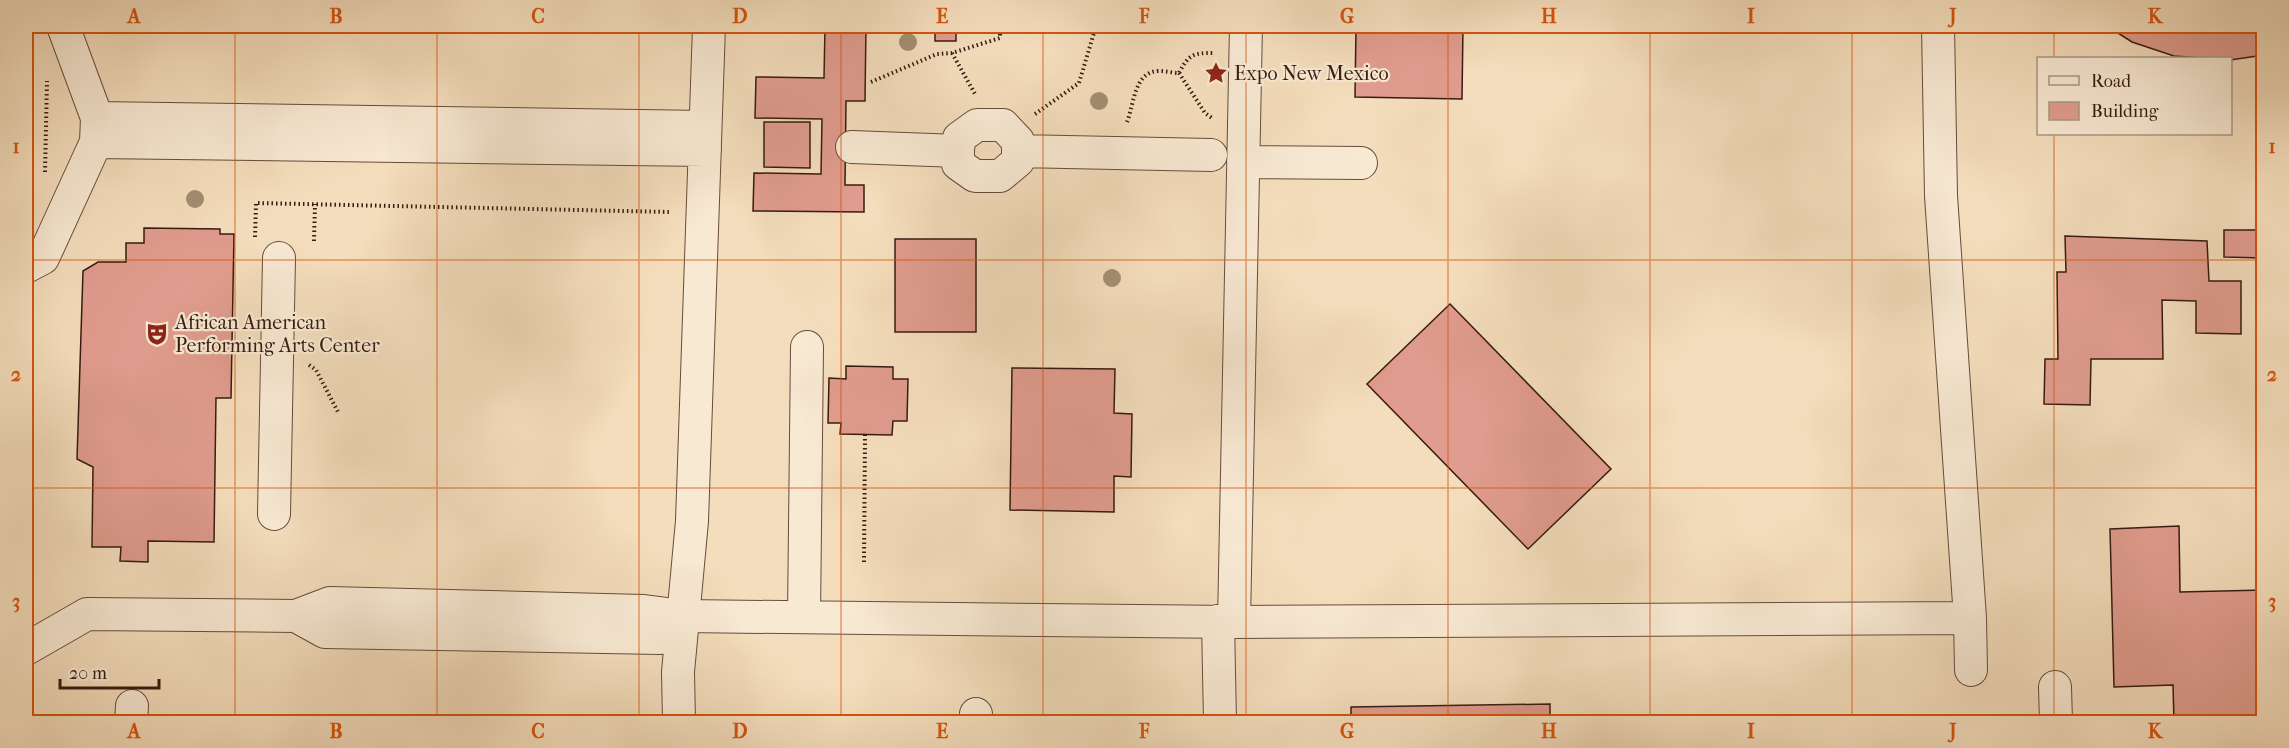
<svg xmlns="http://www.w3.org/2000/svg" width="2289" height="748" viewBox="0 0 2289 748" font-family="'IM FELL French Canon',serif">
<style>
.building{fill:#e09c8e;stroke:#371b11;stroke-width:1.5}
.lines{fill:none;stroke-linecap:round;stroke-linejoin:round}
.minor-casing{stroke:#664c3c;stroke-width:34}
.path{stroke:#371b11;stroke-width:4;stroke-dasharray:1.5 3;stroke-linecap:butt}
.minor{stroke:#f8e9d3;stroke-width:32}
.tree{fill:#a38d72}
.grid{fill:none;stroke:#d6530c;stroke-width:1.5;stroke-opacity:0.55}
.labels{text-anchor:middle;stroke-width:4.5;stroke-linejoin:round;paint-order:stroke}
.poi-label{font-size:20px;fill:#371b11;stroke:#f8e9d3;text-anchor:start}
.neatline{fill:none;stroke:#d6530c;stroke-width:2}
.grid-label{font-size:20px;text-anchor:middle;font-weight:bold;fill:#d6530c}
</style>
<rect width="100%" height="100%" fill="#f4ddbc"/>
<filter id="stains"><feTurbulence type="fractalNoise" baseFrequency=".00333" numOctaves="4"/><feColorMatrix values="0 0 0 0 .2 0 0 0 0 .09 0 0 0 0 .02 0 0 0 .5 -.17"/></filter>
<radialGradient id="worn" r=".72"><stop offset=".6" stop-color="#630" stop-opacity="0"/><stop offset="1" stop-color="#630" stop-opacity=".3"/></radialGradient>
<path class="building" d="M825,26H866L865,101H846L845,185H864V212L753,211L754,173L821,174L822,119L755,118L756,77L824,78Z
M935,26H956V41H935Z
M1356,26H1463L1462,99L1355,97Z
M2107,26H2264V55L2230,60L2174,56L2132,42Z
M764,122H810V168L764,167Z
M144,228L220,229V234H234L231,398H216L214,542L148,541V562L120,561L121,547H92L93,467L77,459L83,271L98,262H126V243H144Z
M2224,230H2264V258L2224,257Z
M2065,236L2207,241L2209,281H2241V334L2196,333V301L2162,300L2163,359H2091L2090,405L2044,404L2045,359H2058L2057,272H2066Z
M895,239H976V332H895Z
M1450,304L1611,469L1528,549L1367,384Z
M846,366L893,367V379H908L907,421H893L892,435L840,434L841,423H828L829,378L846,379Z
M1012,368L1115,369L1114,413L1132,414L1131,477L1114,476V512L1010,510Z
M2179,526L2180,592L2264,590V722H2174L2173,685L2114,687L2110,529Z
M1550,704V722H1351V707Z"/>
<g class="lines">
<g class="minor-casing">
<path id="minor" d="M1938,26L1941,196L1970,618L1971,670
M97,118L705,127
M96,142L705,150
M852,147L958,151L959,138L977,125H1003L1018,141V151L1211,155
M958,151V164L975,176H1000L1018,161V151
M1243,162L1361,163
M26,267L43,258L96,142L97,118L63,26
M274,514L279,258
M296,616L325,632L660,638L683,616
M804,617L807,347
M1218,621L1220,722
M1234,622L1246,26
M26,649L87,614L296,616L330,603L644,611L683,616L1234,622L1970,618
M2055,687L2056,722
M976,714V722
M131,722L132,706
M679,722L678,672L692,521L709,26"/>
</g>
<path class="path" d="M952,53L975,94
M1179,73L1205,113L1212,118
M871,82L937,54L952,53L1000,38V26
M1035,114L1079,83L1096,26
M1127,122C1134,105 1134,71 1159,71C1166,71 1173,73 1179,73C1189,54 1193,53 1214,53
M45,172L47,81
M255,237L256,203L670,212
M314,241L315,204
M309,365L316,370L338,412
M864,562L865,435"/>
<use href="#minor" class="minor"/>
</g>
<g class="tree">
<circle cx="908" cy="42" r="9"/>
<circle cx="1099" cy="101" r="9"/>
<circle cx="195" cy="199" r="9"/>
<circle cx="1112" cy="278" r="9"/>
</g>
<path class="grid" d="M235,26V722M437,26V722M639,26V722M841,26V722M1043,26V722M1246,26V722M1448,26V722M1650,26V722M1852,26V722M2054,26V58M2054,134V722M26,260H2264M26,488H2264"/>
<defs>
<g id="sight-bare" transform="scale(1.8)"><path d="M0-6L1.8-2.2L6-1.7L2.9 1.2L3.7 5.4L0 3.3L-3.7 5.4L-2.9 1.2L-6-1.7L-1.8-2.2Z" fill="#8f2418" stroke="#f8e9d3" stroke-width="2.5" paint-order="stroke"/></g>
<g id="theatre-bare" transform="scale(1.8)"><path d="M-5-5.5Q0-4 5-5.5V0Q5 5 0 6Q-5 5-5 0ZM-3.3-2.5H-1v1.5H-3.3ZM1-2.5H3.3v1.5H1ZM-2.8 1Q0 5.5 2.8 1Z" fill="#8f2418" stroke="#f8e9d3" stroke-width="2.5" paint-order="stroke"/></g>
</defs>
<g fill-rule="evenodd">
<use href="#sight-bare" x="1216" y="73"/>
<use href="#theatre-bare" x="157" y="334"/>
</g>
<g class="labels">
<g class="poi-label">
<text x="1234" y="80">Expo New Mexico</text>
<text x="175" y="329">African American<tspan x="175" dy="23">Performing Arts Center</tspan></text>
</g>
</g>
<rect width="2289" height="748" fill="none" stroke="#f4ddbc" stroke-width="66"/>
<rect x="2037" y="57" width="195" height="78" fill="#f8e9d3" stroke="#ab9785" stroke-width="1.5"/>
<rect x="2049" y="76" width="30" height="9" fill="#f8e9d3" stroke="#ab9785" stroke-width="1.5"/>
<text x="2091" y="87" font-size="18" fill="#371b11">Road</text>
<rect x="2049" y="102" width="30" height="18" fill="#e09c8e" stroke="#ab9785" stroke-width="1.5"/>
<text x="2091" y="117" font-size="18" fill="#371b11">Building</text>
<path d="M60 679v9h99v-9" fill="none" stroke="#371b11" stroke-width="3"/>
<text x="69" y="679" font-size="18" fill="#371b11" stroke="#f8e9d3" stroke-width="4.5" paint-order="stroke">20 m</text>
<rect x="33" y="33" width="2223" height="682" class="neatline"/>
<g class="grid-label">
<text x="134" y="23">A</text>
<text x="336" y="23">B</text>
<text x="538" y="23">C</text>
<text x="740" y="23">D</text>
<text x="942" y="23">E</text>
<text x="1144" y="23">F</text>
<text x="1347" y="23">G</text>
<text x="1549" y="23">H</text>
<text x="1751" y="23">I</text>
<text x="1953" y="23">J</text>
<text x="2155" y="23">K</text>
<text x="16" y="153">1</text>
<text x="2272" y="153">1</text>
<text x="16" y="381">2</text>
<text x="2272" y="381">2</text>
<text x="16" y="608">3</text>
<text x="2272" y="608">3</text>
<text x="134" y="738">A</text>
<text x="336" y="738">B</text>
<text x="538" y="738">C</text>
<text x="740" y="738">D</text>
<text x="942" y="738">E</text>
<text x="1144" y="738">F</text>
<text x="1347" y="738">G</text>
<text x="1549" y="738">H</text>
<text x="1751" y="738">I</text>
<text x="1953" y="738">J</text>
<text x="2155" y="738">K</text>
</g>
<rect width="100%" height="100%" filter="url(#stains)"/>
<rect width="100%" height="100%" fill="url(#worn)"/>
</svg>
